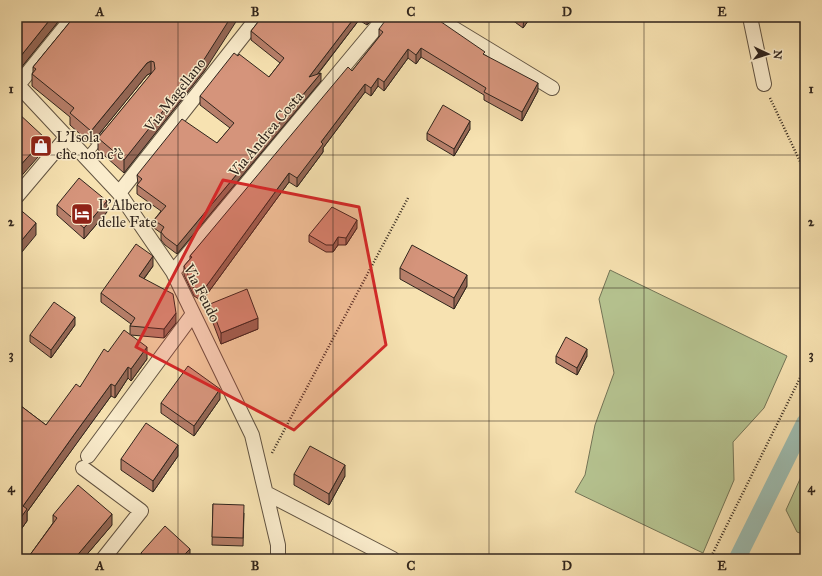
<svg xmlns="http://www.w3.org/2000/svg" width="822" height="576" viewBox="0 0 822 576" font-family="'IM FELL Great Primer',serif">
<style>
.green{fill:#b6c491;stroke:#737457}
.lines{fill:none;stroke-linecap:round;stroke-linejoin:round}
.canal{stroke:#9ebdb1;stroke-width:17}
.service-casing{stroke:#625442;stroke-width:9}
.minor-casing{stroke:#625442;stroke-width:16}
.path{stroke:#30251d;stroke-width:2.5;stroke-dasharray:1 2;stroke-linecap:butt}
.service{stroke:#faeccc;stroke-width:7}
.minor{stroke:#faeccc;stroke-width:14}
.wall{fill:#b77f6a;stroke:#30251d}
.shaded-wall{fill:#956856;stroke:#30251d}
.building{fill:#d5947b;stroke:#30251d}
.marked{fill:#d62828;fill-opacity:0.2;stroke:#d62828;stroke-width:3;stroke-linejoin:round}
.grid{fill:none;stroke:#30251d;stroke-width:1;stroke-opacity:0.55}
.labels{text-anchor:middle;stroke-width:3;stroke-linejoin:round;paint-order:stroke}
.street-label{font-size:15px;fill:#30251d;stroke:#faeccc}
.poi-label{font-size:15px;fill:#30251d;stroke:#faeccc;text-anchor:start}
.neatline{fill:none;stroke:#30251d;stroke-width:1.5}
.grid-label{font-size:13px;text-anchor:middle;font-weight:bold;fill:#30251d}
</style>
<rect width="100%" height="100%" fill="#f7e2b1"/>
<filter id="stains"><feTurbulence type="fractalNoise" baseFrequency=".005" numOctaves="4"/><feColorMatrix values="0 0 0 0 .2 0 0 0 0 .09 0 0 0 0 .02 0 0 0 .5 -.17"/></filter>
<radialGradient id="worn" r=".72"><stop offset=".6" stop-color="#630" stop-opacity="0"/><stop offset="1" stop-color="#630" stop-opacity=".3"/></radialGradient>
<path class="green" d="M610,270L787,356L764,408L733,442L734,480L703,553L575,492L585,475L595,425L614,373L599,299Z
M805,468V535L797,532L786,510Z"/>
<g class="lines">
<path class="canal" d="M737,559L805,422"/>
<g class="service-casing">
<path id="service" d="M86,157L104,135"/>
</g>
<g class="minor-casing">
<path id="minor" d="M435,17L552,88
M750,17L764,84
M17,84L119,193L173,272L252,435L278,545V559
M18,85L73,17
M119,193L258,17
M17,196L66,138
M173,272L385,17
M88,456L193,314
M83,468L141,511L103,559
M266,493L393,559"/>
</g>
<path class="path" d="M770,98L805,172
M272,453L408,198
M710,559L805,368"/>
<use href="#service" class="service"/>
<use href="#minor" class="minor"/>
</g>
<path class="wall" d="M17,17H62L20,69L17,67Z
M74,17L205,70L124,173L98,150V138L152,73L147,75L91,144L70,125V117L32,86V74L33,72V67Z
M262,17H375L367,25L359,20L318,74L321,81L177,254L165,245L161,240V233L154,228V220L161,211L137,194V185L138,184L137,175L217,143L230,128L200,105V96L269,77L280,63L251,40V31Z
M508,17H531L523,28Z
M379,29L485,55L538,91L522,121L484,100V95L421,57L416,64L408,58L384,91L378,86L371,96L365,92L323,148V152L297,187L289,182L202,301L194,296L184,275V266L190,259V256L352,71L379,37Z
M470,129L454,156L427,140V133Z
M57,205L107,212L84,239L57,215Z
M357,228L346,245H338L333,252H326L309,242V235Z
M153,266L144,279L176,323L164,338L131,335L147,359L131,381L128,378L115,398L111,396L76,444L27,512V521L17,535V403L46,425L80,387L108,352L130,334V326L131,324L101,302V293Z
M400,268L467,286L454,309L400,279Z
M210,304L258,329L221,344L210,315Z
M75,325L51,358L30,342V335Z
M556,356H587L577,375L556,363Z
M220,399L194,436L161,413V403Z
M178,456L153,492L121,470V459Z
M294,474L345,476L329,505L294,485Z
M213,504L244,513L243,546L212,545Z
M53,515L112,525L83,559H27L53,523Z
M141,553L190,559H141Z"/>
<path class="shaded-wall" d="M52,17H62L20,69V57Z
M231,17H239L205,70L124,173V160Z
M355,17H359V20L309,85V77Z
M367,17H375L367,25Z
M524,17H531L523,28Z
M421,48V57L416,64V55Z
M408,49V58L384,91V82Z
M151,61V73L147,75L91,144V131L147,63Z
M321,73V81L177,254V246Z
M378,78V86L371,96V88Z
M538,83V91L522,121V112Z
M365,84V92L323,148V152L297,187V178L321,142Z
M470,121V129L454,156V149Z
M45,138V149L17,181V169Z
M289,173V182L202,301V292Z
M107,201V212L84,239V228Z
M357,220V228L346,245V238Z
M36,223V235L17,258V246Z
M338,237V245L333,252V245Z
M153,256V266L139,285V276Z
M467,275V286L454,309V298Z
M176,313V323L164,338V329Z
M75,317V325L51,358V350Z
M258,318V329L221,344V333Z
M147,347V359L131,381V369Z
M587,349V356L577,375V368Z
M128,367V378L115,398V386Z
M111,384V396L27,512V521L17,535V523L23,506L76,432Z
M220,389V399L194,436V426Z
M178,445V456L153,492V481Z
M345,465V476L329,505V494Z
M112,514V525L83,559H75V558Z
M190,549V559H180Z"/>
<path class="building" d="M17,17H52L20,57L17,55Z
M74,17H231L205,58L124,160L98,138L155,69L154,62L151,61L147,63L91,131L70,113L74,108L32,74L36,69L33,67Z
M262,17H355L309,77L321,73L177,246L165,237L161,232L164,227L154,220L166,206L137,185L142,179L137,175L182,119L217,143L234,123L200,96L234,53L238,56L239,54L269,77L284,58L251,31Z
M388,17H434L485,52L483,54L538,83L522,112L484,92L486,88L421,48L416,55L408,49L384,82L378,78L371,88L365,84L321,142L323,144L297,178L289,173L202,292L194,288L184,266L192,257L190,256L348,67L352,71L383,32L379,29Z
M443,105L470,121L454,149L427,133Z
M17,112L45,138L17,169Z
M79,178L107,201L84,228L57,205Z
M17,207L36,223L17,246Z
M332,207L357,220L346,238L338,237L333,245H326L309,235Z
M136,244L153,256L139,276L173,294L176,313L164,329L130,326L135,318L101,293Z
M412,245L467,275L454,298L400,268Z
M247,289L258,318L221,333L210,304Z
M54,302L75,317L51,350L30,335Z
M124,330L147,347L131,369L128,367L115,386L111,384L76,432L23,506L27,509L17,523V403L46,425L76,384L80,387L104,349L108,352Z
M566,337L587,349L577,368L556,356Z
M188,366L220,389L194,426L161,403Z
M146,423L178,445L153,481L121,459Z
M310,446L345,465L329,494L294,474Z
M78,485L112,514L75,558L77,559H27L57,518L53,515Z
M213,504L244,505L243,538L212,537Z
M165,526L190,549L180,559H147L141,553Z
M477,556L484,559H476Z"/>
<path class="marked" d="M223,180L359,207L386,345L294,430L136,347Z"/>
<path class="grid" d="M178,17V559M333,17V559M489,17V559M644,17V559M17,155H805M17,288H805M17,421H805"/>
<defs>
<g id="shop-square" transform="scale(1.15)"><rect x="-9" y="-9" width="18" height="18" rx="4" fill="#8f2418" stroke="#faeccc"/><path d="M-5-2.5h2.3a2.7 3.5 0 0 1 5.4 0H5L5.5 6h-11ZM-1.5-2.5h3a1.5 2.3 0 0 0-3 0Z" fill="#fff"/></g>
<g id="hotel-square" transform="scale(1.15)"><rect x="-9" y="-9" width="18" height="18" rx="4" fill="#8f2418" stroke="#faeccc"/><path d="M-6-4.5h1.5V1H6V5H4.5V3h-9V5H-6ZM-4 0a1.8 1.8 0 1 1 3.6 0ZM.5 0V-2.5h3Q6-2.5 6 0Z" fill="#fff"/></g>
</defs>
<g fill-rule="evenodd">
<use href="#shop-square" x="41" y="146"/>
<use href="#hotel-square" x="82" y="214"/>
</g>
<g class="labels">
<g class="street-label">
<text transform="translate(175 95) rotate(-52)" y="5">Via Magellano</text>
<text transform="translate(266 134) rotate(-50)" y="5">Via Andrea Costa</text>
<text transform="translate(202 293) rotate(63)" y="5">Via Feudo</text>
</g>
<g class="poi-label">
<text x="56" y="142">L'Isola<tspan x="56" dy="17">che non c'è</tspan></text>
<text x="98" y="210">L'Albero<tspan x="98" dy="17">delle Fate</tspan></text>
</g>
</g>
<rect width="822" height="576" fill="none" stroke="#f7e2b1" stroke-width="44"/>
<g transform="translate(768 54) rotate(94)" stroke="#faeccc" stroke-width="3" paint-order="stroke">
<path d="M0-3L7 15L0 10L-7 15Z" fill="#30251d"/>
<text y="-6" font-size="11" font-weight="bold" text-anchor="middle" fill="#30251d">N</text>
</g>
<rect x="22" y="22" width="778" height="532" class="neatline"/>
<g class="grid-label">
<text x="100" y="16">A</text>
<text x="255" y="16">B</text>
<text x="411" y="16">C</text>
<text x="567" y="16">D</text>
<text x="722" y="16">E</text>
<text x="11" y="93">1</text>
<text x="811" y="93">1</text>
<text x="11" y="226">2</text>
<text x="811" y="226">2</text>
<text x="11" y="359">3</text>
<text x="811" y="359">3</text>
<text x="11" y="492">4</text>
<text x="811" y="492">4</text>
<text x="100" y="570">A</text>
<text x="255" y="570">B</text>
<text x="411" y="570">C</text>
<text x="567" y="570">D</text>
<text x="722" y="570">E</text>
</g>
<rect width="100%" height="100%" filter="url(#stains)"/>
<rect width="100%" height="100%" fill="url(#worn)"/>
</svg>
